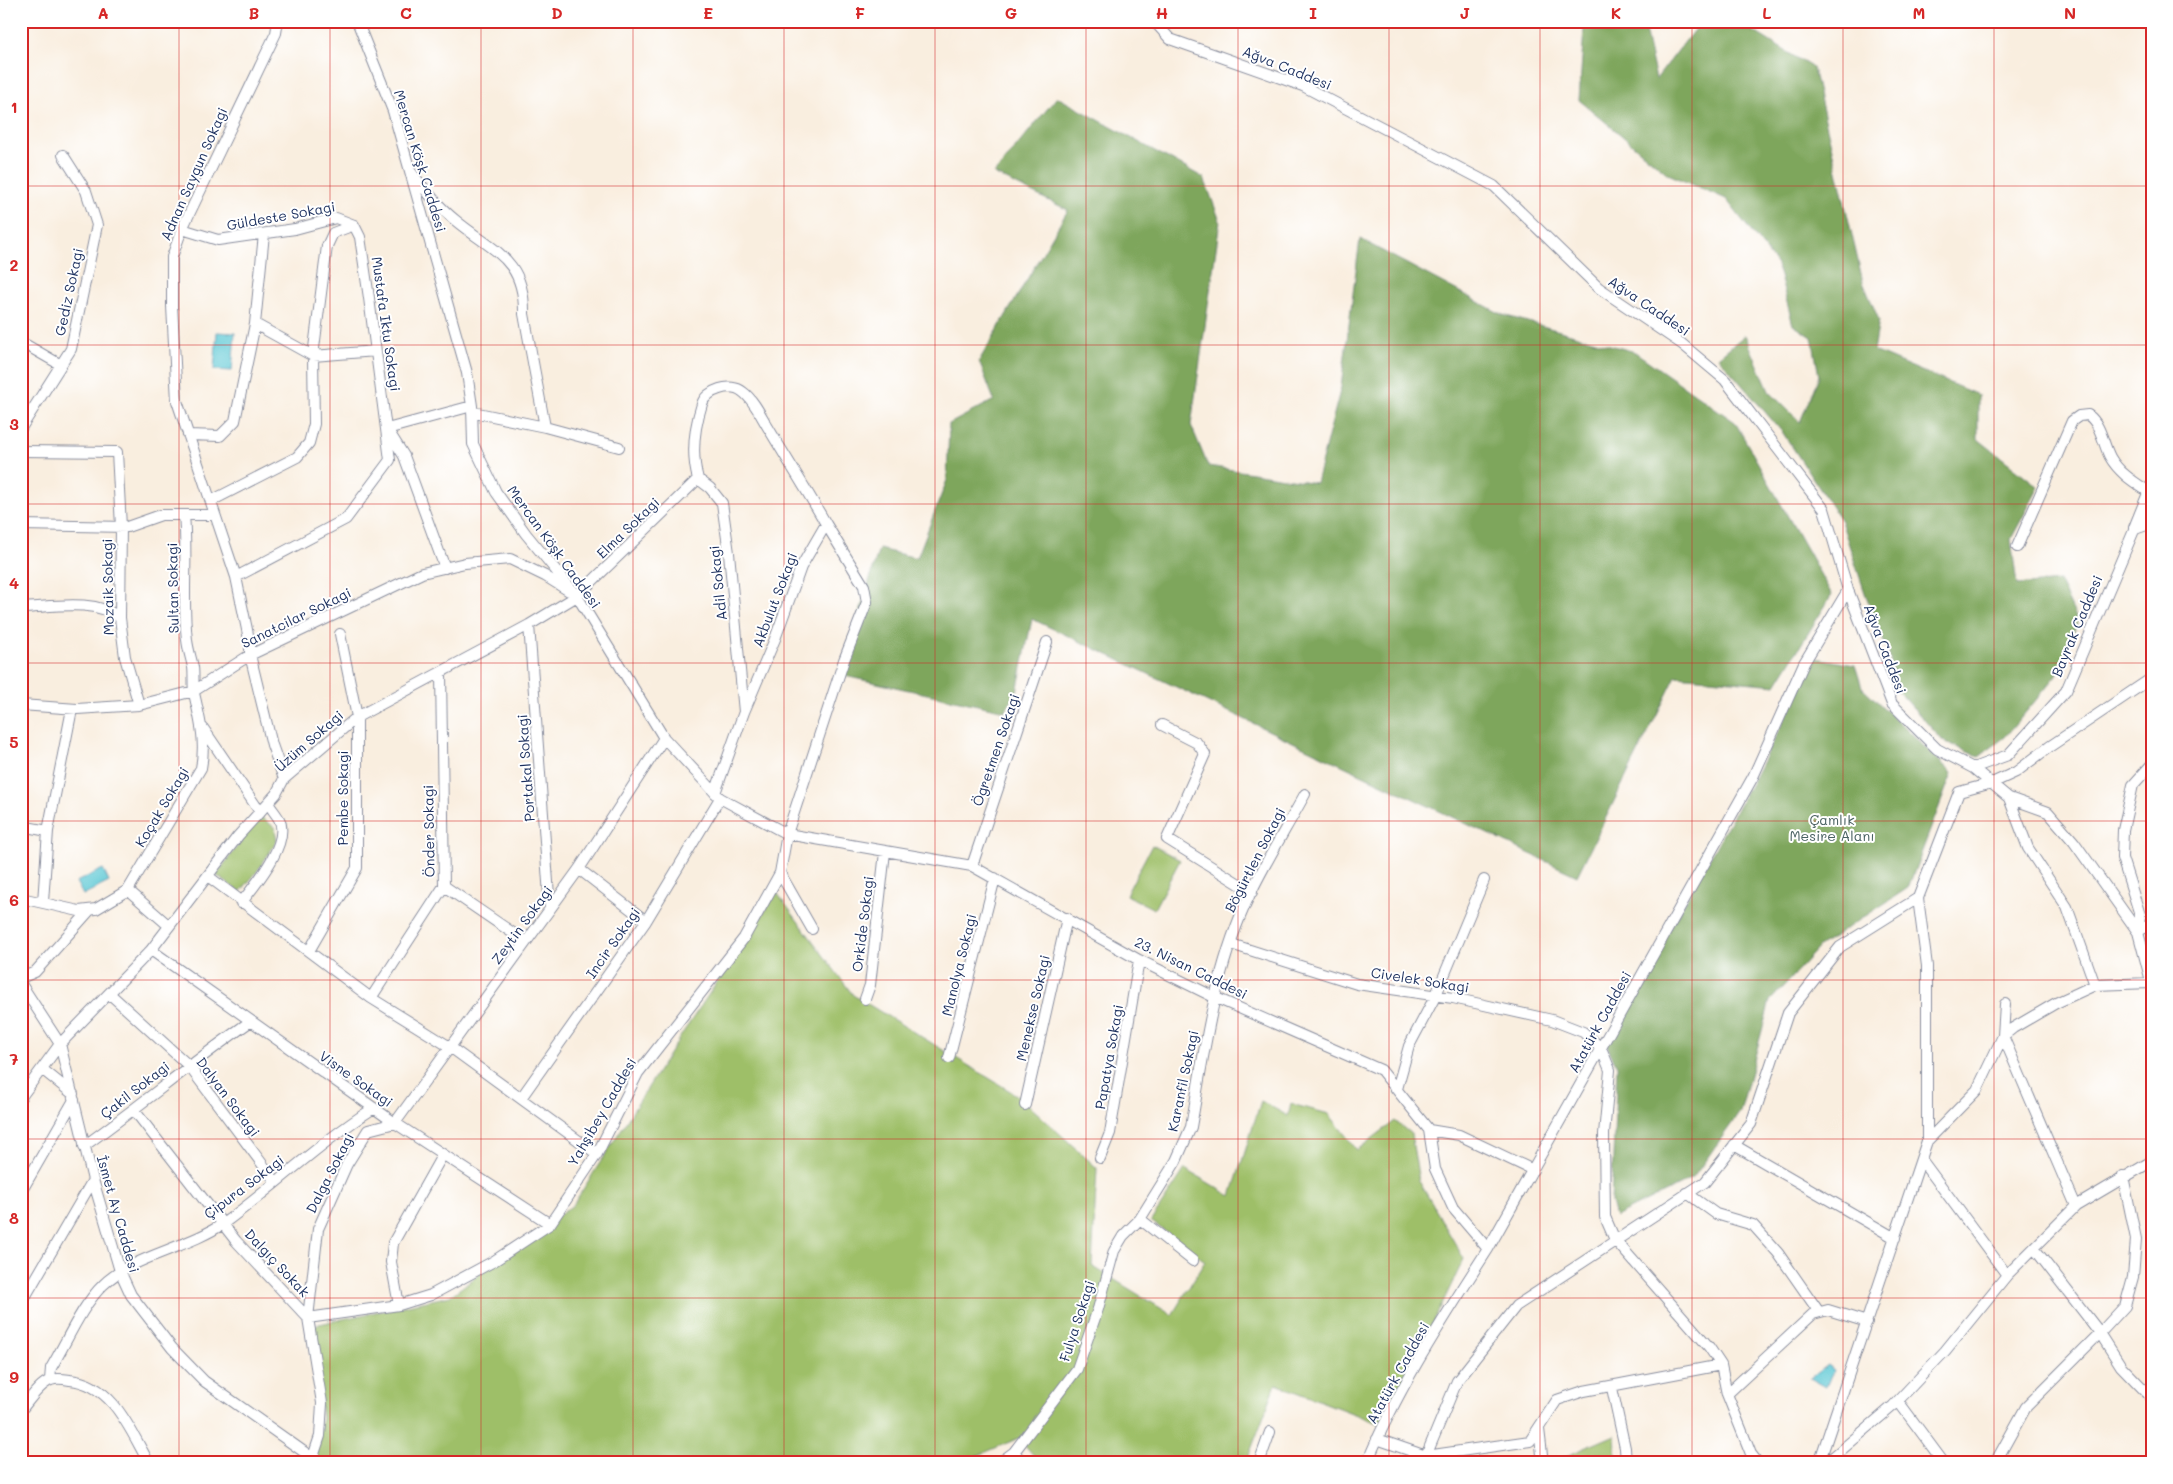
<svg xmlns="http://www.w3.org/2000/svg" width="2173" height="1484" viewBox="0 0 2173 1484" font-family="Mali,sans-serif">
<style>
.green{fill:#9ebf68;stroke:#5c7763}
.forest{fill:#7ea65c;stroke:#4c6a5d}
.water{fill:#5cc8d4;stroke:#3c7c99}
.lines{fill:none;stroke-linecap:round;stroke-linejoin:round}
.minor-casing{stroke:#8a8e9e;stroke-width:12}
.major-casing{stroke:#8a8e9e;stroke-width:14}
.minor{stroke:#fff;stroke-width:10}
.major{stroke:#fff;stroke-width:12}
.grid{fill:none;stroke:#d62828;stroke-width:1;stroke-opacity:0.55}
.labels{text-anchor:middle;stroke-width:4;stroke-linejoin:round;paint-order:stroke}
.street-label{font-size:14px;fill:#1b2f5e;stroke:#fff}
.park-label{font-size:14px;fill:#496162;stroke:#fff}
.neatline{fill:none;stroke:#d62828;stroke-width:2}
.grid-label{font-size:16px;text-anchor:middle;font-weight:bold;fill:#d62828}
</style>
<rect width="100%" height="100%" fill="#fff"/>
<filter id="ink" filterUnits="userSpaceOnUse"><feTurbulence type="fractalNoise" baseFrequency=".02" numOctaves="2"/><feDisplacementMap in="SourceGraphic" scale="10" xChannelSelector="R" yChannelSelector="G"/><feConvolveMatrix kernelMatrix="1 2 1 2 8 2 1 2 1" color-interpolation-filters="sRGB"/></filter>
<filter id="wash" filterUnits="userSpaceOnUse"><feTurbulence type="fractalNoise" baseFrequency=".0096" numOctaves="4" result="noise"/><feDisplacementMap in="SourceGraphic" scale="20" xChannelSelector="R" yChannelSelector="G"/><feGaussianBlur stdDeviation="1.12" result="paint"/><feColorMatrix in="noise" values="0 0 0 0 0 0 0 0 0 0 0 0 0 0 0 0 0 1.4 0 .05"/><feComposite in="paint" operator="in"/></filter>
<g filter="url(#wash)">
<rect width="100%" height="100%" fill="#f9eedf"/>
<path class="green" d="M260,816L275,828L277,841L256,873L240,892L216,875Z
M1152,845L1180,860L1154,909L1126,895Z
M777,893L853,995L1020,1097L1097,1168L1092,1266L1172,1315L1205,1261L1151,1221L1185,1169L1231,1196L1261,1101L1288,1116L1291,1104L1329,1114L1357,1150L1395,1121L1411,1134L1419,1181L1464,1259L1383,1425L1276,1384L1246,1463H1040L1019,1438L960,1463H312L322,1418L310,1326L450,1296L573,1205L684,1031Z
M1615,1435L1617,1463H1550Z"/>
<path class="forest" d="M1589,21H1652L1645,30L1656,79L1701,21H1737L1813,68L1863,282L1879,320L1874,351L1978,395V439L2039,487L2011,539L2017,585L2059,581L2078,621L2057,675L2005,737L1979,757L1943,741L1898,691L1889,655L1865,593L1841,521L1783,433L1718,357L1745,335L1769,391L1800,422L1819,376L1812,337L1793,325L1777,265L1726,199L1668,174L1579,100L1584,29Z
M1057,97L1204,178L1220,221L1191,425L1208,466L1316,483L1341,387L1360,239L1503,315L1635,352L1735,422L1832,595L1776,685L1676,676L1577,876L1032,619L1017,692L1005,711L840,675L879,549L917,558L947,480L949,424L994,400L979,361L1068,210L994,174Z
M1816,658L1855,665L1862,687L1952,773L1908,888L1820,946L1770,1001L1740,1112L1693,1178L1615,1217L1611,1202L1617,1066L1606,1044L1754,778Z"/>
<path class="water" d="M217,332L235,333L232,371L214,370Z
M103,869L109,882L83,895L76,882Z
M1827,1365L1833,1370L1826,1387L1810,1378Z"/>
</g>
<g filter="url(#ink)">
<g class="lines">
<g class="minor-casing">
<path id="minor" d="M278,21L276,33L182,229L172,257V306L177,401L236,577L250,644V655L272,745L284,779
M357,21L393,111L467,373L472,406L473,444L496,492L526,534L577,596L664,738L720,798L787,834L780,873L812,929
M1154,21L1170,39L1303,86L1494,186L1599,288L1682,344L1725,380L1824,509L1848,590L1892,704L1937,749L1973,768L2009,798L2048,812L2074,842L2138,932L2152,985
M411,172C424,189 439,207 455,220C492,251 525,258 524,314L545,427L619,447
M182,229L218,240L295,229L336,218L354,225
M255,324L313,356L376,351
M21,342L61,365
M473,412L545,427
M21,428L71,349L97,225L86,191L63,155
M188,435L220,436L235,421L255,324L264,234
M21,451L117,452L121,527L120,618L125,657L139,705
M211,501L297,457L309,443L314,424L313,356L327,246L333,233L354,225
M826,524L864,586L867,602L844,660L787,834L972,866L1139,960L1214,997L1381,1070L1429,1130L1435,1169L1453,1208L1488,1249
M21,525L127,527L161,515H215
M2017,547L2072,421L2079,416L2088,415C2101,424 2103,444 2110,457C2119,473 2134,482 2149,492
M445,568L404,456L387,429L472,406
M236,577L346,519L390,460L369,298L360,237L354,225
M21,608C52,607 95,598 120,618
M529,625L550,909
M21,705L77,709L139,705L194,691L250,655L422,573L465,563L510,559L545,576L569,591
M1162,725L1197,743L1205,754L1167,839L1252,892
M203,728L260,812
M664,738L579,869L395,1123L368,1130L347,1164L318,1229L308,1318L399,1305L431,1295L494,1261L550,1224L597,1154L638,1073L744,938L780,873
M1973,768L2008,755L2066,691L2135,528
M715,793L744,712L775,639L801,567L826,524C808,492 788,461 769,429C762,418 754,400 743,392C731,382 706,390 702,404C694,429 691,454 698,479L710,488L722,503L729,553L744,712
M2009,798L2028,848L2067,907L2095,985
M21,826L48,831
M972,866L1047,642
M579,869L646,921
M209,877L371,998L450,1047L597,1154
M444,886L526,942
M128,890L168,925
M21,898L79,911L96,909L128,890L201,768C206,741 200,720 194,693C193,684 194,675 193,667C191,658 188,649 187,640C182,599 188,557 184,515
M43,902L48,831L72,709
M241,903C255,885 291,843 279,819C276,814 271,808 268,803
M2138,932L2140,915L2122,858L2123,830L2133,785L2152,764
M2138,932L2152,922
M1231,944L1357,984L1453,998L1552,1020L1583,1032L1601,1048L1610,1070L1604,1134L1605,1217L1615,1240L1709,1347L1721,1365L1727,1394L1751,1454L1758,1463
M151,950L395,1123L550,1224
M309,951L357,868V717L340,634
M21,978L35,972L90,910
M21,984L60,1044L93,1180L120,1271L131,1295L172,1348L204,1381L314,1459
M110,994L189,1066L275,1181
M371,998L444,886L441,672
M865,999L870,985L885,852
M2005,1004L2003,1036L2076,1206
M949,1058L995,878
M42,1069L73,1094
M1397,1089L1409,1046L1436,995L1484,880
M21,1097L60,1044L151,950L238,836L276,794L284,779L357,717L529,625L577,596L698,479
M521,1098L646,921L720,798
M1025,1105L1067,918
M134,1110L236,1241L308,1318L322,1403L320,1436L311,1463
M1429,1130L1459,1135L1533,1170
M1927,1141L1977,1090L2003,1036L2013,1028L2056,1003L2095,985L2151,983
M1734,1145L1895,1238
M84,1146C141,1105 194,1061 251,1021
M1100,1158L1110,1133L1139,960
M1921,1159L2007,1275
M21,1192L74,1100
M1687,1193L1716,1214L1753,1225L1778,1253L1819,1312
M1140,1219L1193,1261
M2034,1248L2100,1333L2121,1366L2152,1398
M21,1304L93,1180
M399,1305L391,1262L393,1243L443,1154
M50,1380L51,1368C66,1343 82,1305 103,1285C132,1256 189,1248 224,1223C275,1186 319,1143 374,1108
M1612,1388L1625,1448L1626,1463
M1727,1394L1813,1314L1828,1310L1867,1322
M1898,1401L1944,1463
M21,1410C29,1401 39,1384 51,1380C56,1378 64,1379 70,1380C113,1384 130,1430 149,1463
M1539,1429L1543,1463
M1377,1439L1426,1456L1530,1441L1557,1400L1584,1391L1721,1365
M1014,1452L1023,1463
M999,1463L1014,1452L1077,1369L1098,1309L1114,1251L1123,1236L1140,1219L1176,1161L1191,1127C1204,1052 1214,975 1245,905C1262,867 1285,831 1305,794
M1259,1463L1270,1432
M1367,1463C1398,1387 1444,1318 1488,1249L1753,777L1804,663L1848,590
M1425,1463L1426,1456L1457,1381L1516,1306L1705,1182L1751,1124L1788,1013L1840,947L1918,898
M1819,1463L1927,1141V966L1918,898L1959,792L1992,783L2016,772L2049,747L2152,678
M1826,1463L1893,1406L1945,1351L2007,1275L2076,1206L2152,1161
M1995,1463L2026,1407L2100,1333L2125,1306L2133,1277L2136,1239L2123,1176"/>
</g>
<g class="major-casing">
<path id="major" d="M2135,528L2152,486
M2135,528L2152,522"/>
</g>
<use href="#minor" class="minor"/>
<use href="#major" class="major"/>
</g>
</g>
<path class="grid" d="M179,21V1463M330,21V1463M481,21V1463M633,21V1463M784,21V1463M935,21V1463M1086,21V1463M1238,21V1463M1389,21V1463M1540,21V1463M1692,21V1463M1843,21V1463M1994,21V1463M21,186H2152M21,345H2152M21,504H2152M21,663H2152M21,821H2152M21,980H2152M21,1139H2152M21,1298H2152"/>
<g class="labels">
<g class="street-label">
<text transform="translate(1287 68) rotate(22)" y="5">Ağva Caddesi</text>
<text transform="translate(420 161) rotate(73)" y="5">Mercan Köşk Caddesi</text>
<text transform="translate(194 174) rotate(-66)" y="5">Adnan Saygun Sokagi</text>
<text transform="translate(281 216) rotate(-10)" y="5">Güldeste Sokagi</text>
<text transform="translate(69 292) rotate(-78)" y="5">Gediz Sokagi</text>
<text transform="translate(1649 306) rotate(34)" y="5">Ağva Caddesi</text>
<text transform="translate(386 324) rotate(82)" y="5">Mustafa Iktu Sokagi</text>
<text transform="translate(628 528) rotate(-44)" y="5">Elma Sokagi</text>
<text transform="translate(554 547) rotate(54)" y="5">Mercan Köşk Caddesi</text>
<text transform="translate(718 583) rotate(-96)" y="5">Adil Sokagi</text>
<text transform="translate(108 587) rotate(-91)" y="5">Mozaik Sokagi</text>
<text transform="translate(173 588) rotate(-91)" y="5">Sultan Sokagi</text>
<text transform="translate(775 600) rotate(-69)" y="5">Akbulut Sokagi</text>
<text transform="translate(296 618) rotate(-26)" y="5">Sanatcilar Sokagi</text>
<text transform="translate(2077 626) rotate(-67)" y="5">Bayrak Caddesi</text>
<text transform="translate(1885 649) rotate(69)" y="5">Ağva Caddesi</text>
<text transform="translate(309 741) rotate(-41)" y="5">Üzüm Sokagi</text>
<text transform="translate(996 750) rotate(-71)" y="5">Ögretmen Sokagi</text>
<text transform="translate(526 768) rotate(-94)" y="5">Portakal Sokagi</text>
<text transform="translate(343 798) rotate(-90)" y="5">Pembe Sokagi</text>
<text transform="translate(162 807) rotate(-59)" y="5">Koçak Sokagi</text>
<text transform="translate(429 831) rotate(-91)" y="5">Önder Sokagi</text>
<text transform="translate(1255 860) rotate(-63)" y="5">Bögürtlen Sokagi</text>
<text transform="translate(863 924) rotate(-83)" y="5">Orkide Sokagi</text>
<text transform="translate(522 925) rotate(-54)" y="5">Zeytin Sokagi</text>
<text transform="translate(613 943) rotate(-55)" y="5">Incir Sokagi</text>
<text transform="translate(959 965) rotate(-76)" y="5">Manolya Sokagi</text>
<text transform="translate(1191 968) rotate(26)" y="5">23. Nisan Caddesi</text>
<text transform="translate(1420 980) rotate(9)" y="5">Civelek Sokagi</text>
<text transform="translate(1033 1008) rotate(-77)" y="5">Menekse Sokagi</text>
<text transform="translate(1600 1022) rotate(-61)" y="5">Atatürk Caddesi</text>
<text transform="translate(1109 1057) rotate(-80)" y="5">Papatya Sokagi</text>
<text transform="translate(356 1079) rotate(35)" y="5">Visne Sokagi</text>
<text transform="translate(1183 1081) rotate(-78)" y="5">Karanfil Sokagi</text>
<text transform="translate(135 1090) rotate(-38)" y="5">Çakil Sokagi</text>
<text transform="translate(228 1097) rotate(53)" y="5">Dalyan Sokagi</text>
<text transform="translate(602 1112) rotate(-60)" y="5">Yahşibey Caddesi</text>
<text transform="translate(330 1173) rotate(-63)" y="5">Dalga Sokagi</text>
<text transform="translate(244 1187) rotate(-37)" y="5">Çipura Sokagi</text>
<text transform="translate(118 1214) rotate(74)" y="5">İsmet Ay Caddesi</text>
<text transform="translate(277 1263) rotate(47)" y="5">Dalgıç Sokak</text>
<text transform="translate(1077 1321) rotate(-72)" y="5">Fulya Sokagi</text>
<text transform="translate(1398 1373) rotate(-61)" y="5">Atatürk Caddesi</text>
</g>
<g class="park-label">
<text x="1832" y="825">Çamlık<tspan x="1832" dy="16">Mesire Alanı</tspan></text>
</g>
</g>
<rect width="2173" height="1484" fill="none" stroke="#fff" stroke-width="55"/>
<rect x="28" y="28" width="2118" height="1428" class="neatline"/>
<g class="grid-label">
<text x="103" y="19">A</text>
<text x="254" y="19">B</text>
<text x="406" y="19">C</text>
<text x="557" y="19">D</text>
<text x="708" y="19">E</text>
<text x="860" y="19">F</text>
<text x="1011" y="19">G</text>
<text x="1162" y="19">H</text>
<text x="1313" y="19">I</text>
<text x="1465" y="19">J</text>
<text x="1616" y="19">K</text>
<text x="1767" y="19">L</text>
<text x="1919" y="19">M</text>
<text x="2070" y="19">N</text>
<text x="14" y="113">1</text>
<text x="14" y="271">2</text>
<text x="14" y="430">3</text>
<text x="14" y="589">4</text>
<text x="14" y="748">5</text>
<text x="14" y="906">6</text>
<text x="14" y="1065">7</text>
<text x="14" y="1224">8</text>
<text x="14" y="1383">9</text>
</g>
</svg>
